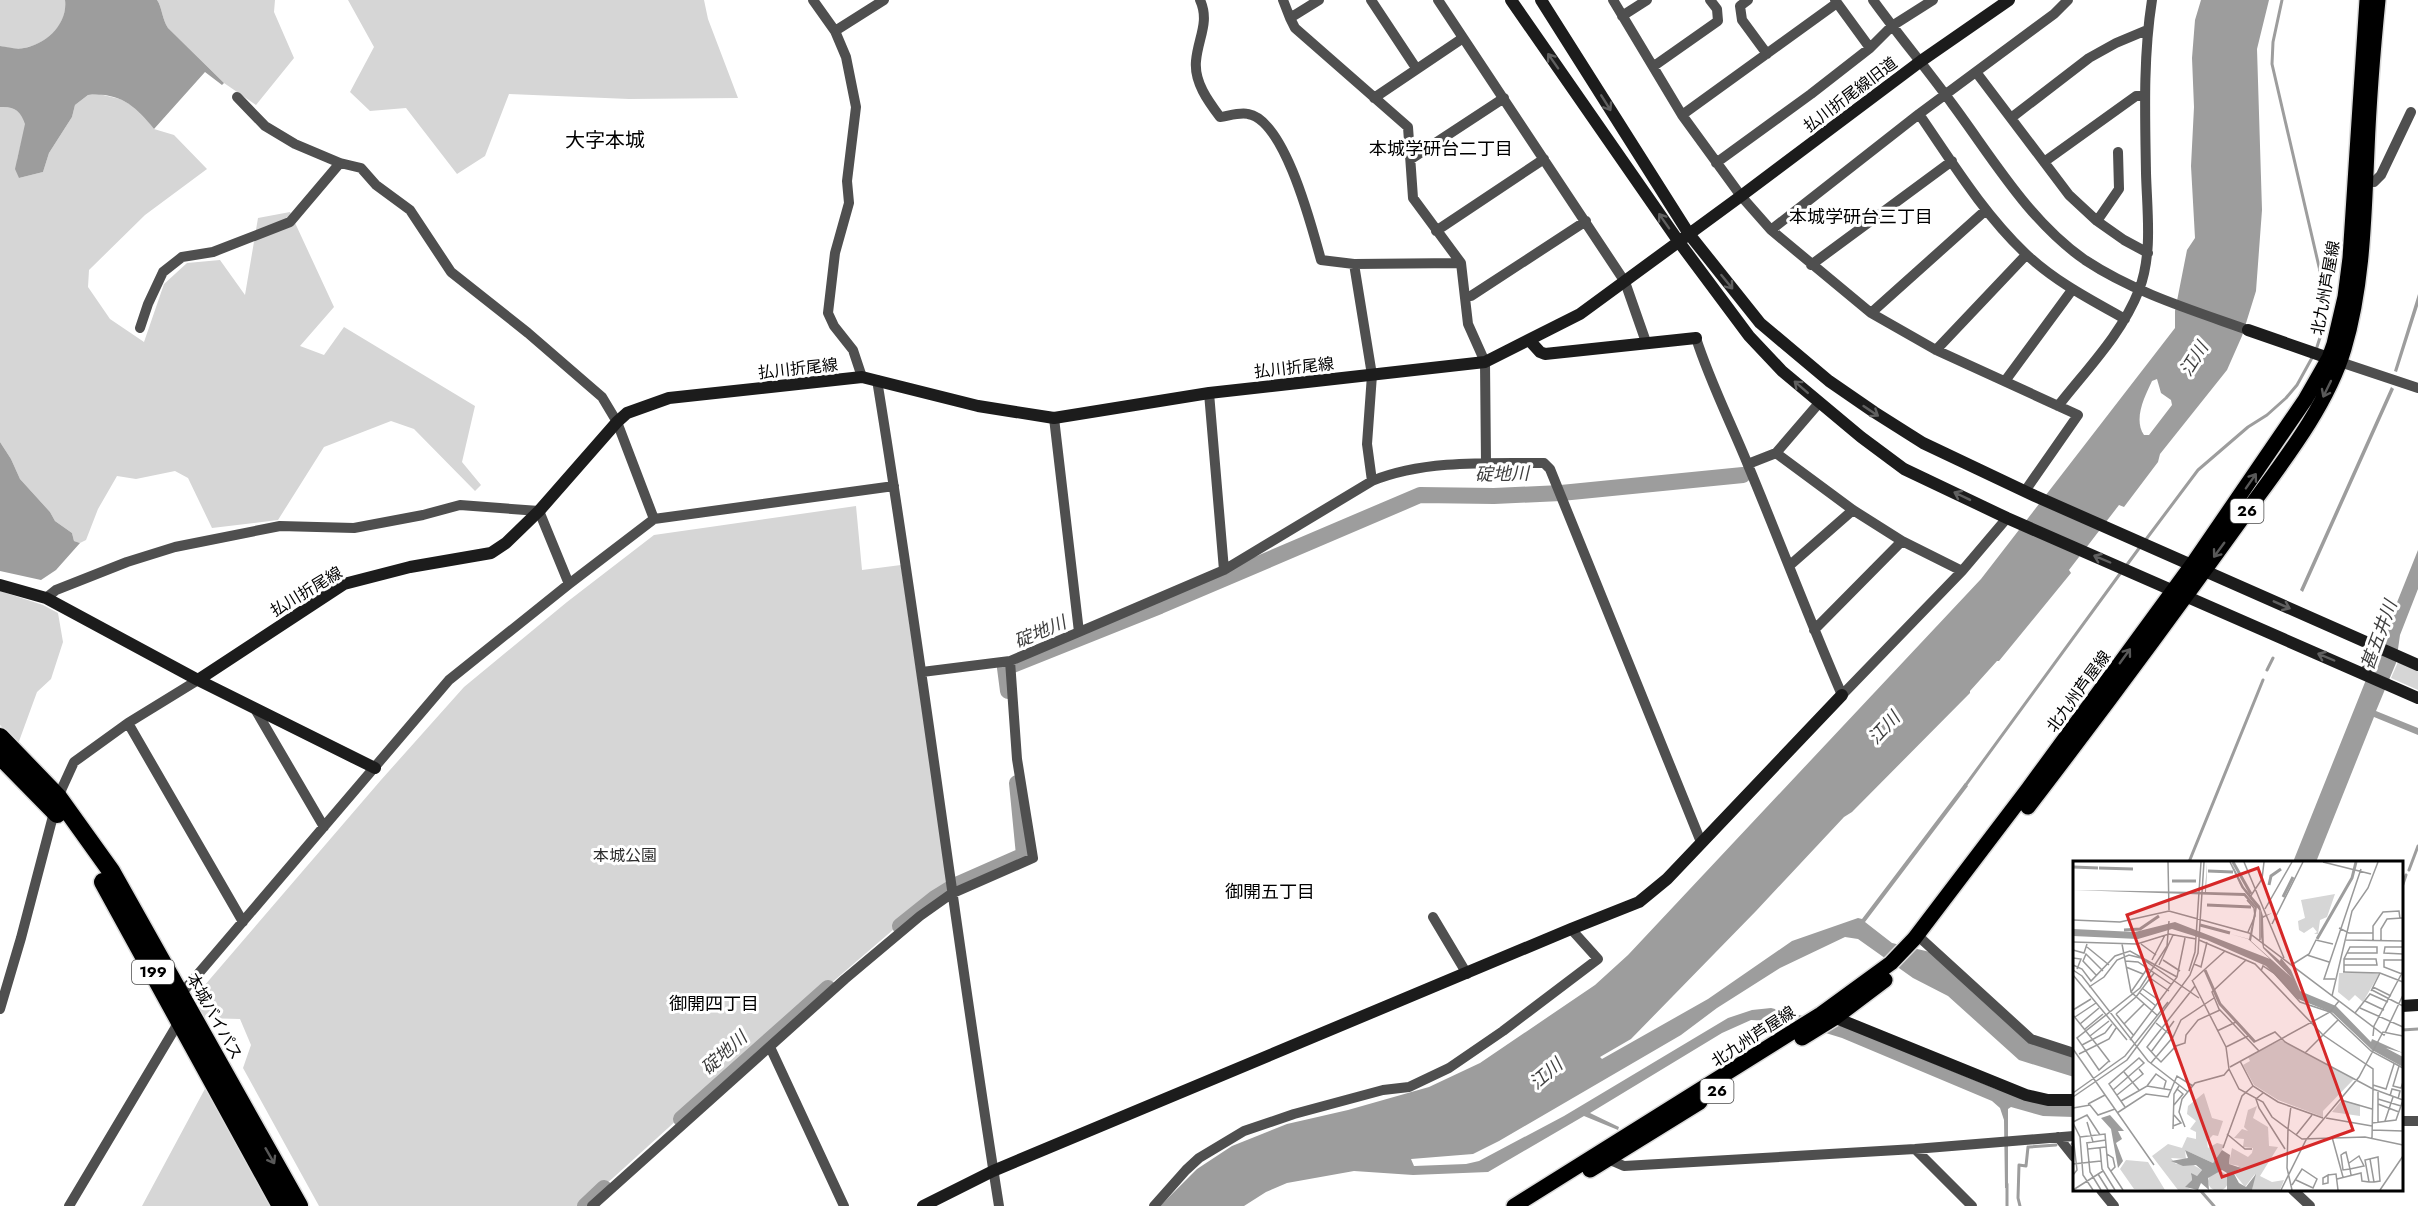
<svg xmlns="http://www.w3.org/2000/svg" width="2418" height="1206" viewBox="0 0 2418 1206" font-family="Jost,'Noto Sans JP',sans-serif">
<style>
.green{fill:#d6d6d6}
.water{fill:#9d9d9d;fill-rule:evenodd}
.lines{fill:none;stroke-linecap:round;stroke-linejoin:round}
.stream{stroke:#9d9d9d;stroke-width:3}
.river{stroke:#9d9d9d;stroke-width:16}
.primary-casing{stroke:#dbdbdb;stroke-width:18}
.highway-casing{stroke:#dbdbdb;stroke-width:21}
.street{stroke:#4f4f4f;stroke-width:10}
.secondary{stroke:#1c1c1c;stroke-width:12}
.primary{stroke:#000;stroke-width:15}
.highway{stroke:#000;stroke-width:18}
.oneway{stroke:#606060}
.oneway2{stroke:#595959}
.labels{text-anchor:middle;stroke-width:6;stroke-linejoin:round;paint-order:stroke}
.shield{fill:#fff;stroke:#4c4c4c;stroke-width:1.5}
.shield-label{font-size:15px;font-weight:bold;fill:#000}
.street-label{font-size:16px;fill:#000;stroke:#fff}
.park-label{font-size:16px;fill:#2d2d2d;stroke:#fff}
.neighbourhood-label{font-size:18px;fill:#000;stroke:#fff}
.water-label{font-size:18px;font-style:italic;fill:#3e3e3e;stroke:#fff}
.quarter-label{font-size:20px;fill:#000;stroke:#fff}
.inset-river{fill:none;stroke:#9d9d9d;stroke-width:3}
.inset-road{fill:none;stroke:#999;stroke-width:1.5}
.view{fill:#d62828;fill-opacity:0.15;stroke:#d62828;stroke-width:3}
.inset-edge{fill:none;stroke:#000;stroke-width:3}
</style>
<rect width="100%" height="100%" fill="#fff"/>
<path class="green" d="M0,0H65C68,24 47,44 24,48C16,50 8,48 0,46Z
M157,0H275L274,12L294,58L256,105L224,83L168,28C162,19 162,7 157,0Z
M348,0H704L708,19L738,98L629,99L509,94L485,156L457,174L406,108L370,111L350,92L374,47Z
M99,94L120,99L133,106L142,113L154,129L174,135L207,169L145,215L89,270L88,287L110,319L144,342L164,284L187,263L220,260L245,295L258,218L290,212L334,307L300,346L324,355L344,327L475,406L462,462L481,485L475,491L414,429L391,421L324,447L278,520L212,528L188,478L175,471L136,479L117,476L98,509L86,540L80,543L74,541L72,533L55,521L50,512L20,479L11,459L0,442V107C14,106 21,111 26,124L17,160L19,178L43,172L49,153L72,117L75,105L88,95Z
M856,506L862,570L901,565L948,887L930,898L764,1041L582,1206H319L243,1068L251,1045L240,1019L203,1018L192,1000L381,780L464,687L567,602L654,535Z
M0,591L43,605L58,613L63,642L51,679L37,692L18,744L0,725Z
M2398,662L2418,671V690L2391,678Z
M207,1085L272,1204L270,1206H142Z"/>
<path class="water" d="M65,0H157C162,7 162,19 168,28L224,83L222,85L205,72L154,129C136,106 119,92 88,95L75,105L72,117L49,153L43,172L19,178L15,169L25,124C21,111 14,106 0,107V46C8,47 16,50 24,48C46,44 68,24 65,0Z
M2201,0H2269L2257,49L2262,210L2256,291L2242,336L2227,370L2160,454L2158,462L2124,507L2119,505L2069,570L2071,573L1999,661H1997L1970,691V693L1852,812L1844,817L1756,911L1631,1039L1600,1057L1602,1059L1708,999L1792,941L1858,918L1862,919L1965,783L1968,786L1865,922L1892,943L1930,952L2029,1042L2074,1056V1077L2019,1060L1948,996L1913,978L1858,939L1845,937L1780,968L1717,1008L1681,1035L1499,1141L1473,1154L1411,1159L1414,1166L1466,1164L1479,1161L1564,1116L1728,1018L1752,1010L1771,1008L1795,1014L1845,1027L1996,1089L2074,1104V1117L2043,1116L2011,1107L2008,1109V1188H2005L2004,1120L2000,1108L1992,1101L1842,1038L1790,1022L1751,1020L1722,1033L1590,1113L1619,1127L1618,1130L1584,1116L1488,1172L1413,1175L1354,1171L1287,1183L1266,1192L1244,1206H1160L1197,1169L1232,1146L1287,1124L1348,1110L1429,1087L1480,1063L1595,985L1628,955L1981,579L2175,328V311L2187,250L2195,238L2191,166L2194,107L2192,58L2195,20ZM2157,379L2161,393L2171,400L2172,405L2149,435H2144C2133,419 2145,396 2152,381Z
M2418,294V306L2397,372L2394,371Z
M2391,387L2394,389L2303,592L2300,590Z
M0,442L11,459L20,479L50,512L55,521L72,533L74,541L80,543L56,570L41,580L0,571Z
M2418,550V589L2400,635L2396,663L2376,711L2418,728V735L2374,717L2316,862H2293Z"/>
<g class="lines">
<path class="stream" d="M2282,0L2273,42L2272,64L2323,284V328L2316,350
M2144,542L2198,470L2248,427L2267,415L2286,398L2297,385L2313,356
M2126,566L2140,547
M2267,670L2273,658
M1965,786L2122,571
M2189,862L2263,680
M2409,870L2418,846
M2402,887L2406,875
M2402,1030L2418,1029
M2072,1144H2074
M2029,1147L2056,1145
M2007,1184V1206
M2200,1190L2214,1206
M2020,1206L2018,1198L2019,1165L2026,1166L2028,1147"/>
<path class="river" d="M1008,691L1005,668L1160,606L1420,495L1494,496L1561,493L1743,475
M900,926L935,898L956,885L1024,855L1017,783
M681,1119L828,988
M585,1206L604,1188"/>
<g class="primary-casing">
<path id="primary" d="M2028,807C2100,713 2171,617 2240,521C2277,469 2326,410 2344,349C2363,285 2364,217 2367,150C2369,100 2373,50 2378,0
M1802,1038L1836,1017L1885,980
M1590,1170L1700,1102
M1514,1206L1821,1014L1891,963L1914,939L2028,789L2192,565L2305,400L2329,358L2334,344L2345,297L2350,258L2367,0"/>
</g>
<g class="highway-casing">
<path id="highway" d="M0,737L58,797L111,871L299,1206
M0,756L57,814
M103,882L281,1206"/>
</g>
<path class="street" d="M813,0L835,31L846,57L856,107L847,181L849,203L835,253L828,313L834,326L853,350L862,377
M1200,0C1210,22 1198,38 1196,61C1194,82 1208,101 1220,117C1228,116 1240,112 1248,114C1285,120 1312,228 1321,260L1354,264L1461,263
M1283,0L1290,18L1319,0
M1371,0L1416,68
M1438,0L1625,282L1646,342
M1613,0L1682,115L1741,196L1771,230L1871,313L1936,350L2078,415L2025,491
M1748,0L1740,6L1742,20L1767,54
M1835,0L1870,48
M1873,0C1899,36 1927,69 1953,105C1993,159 2029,221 2085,260C2135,293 2192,310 2248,330
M1622,16L1647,0
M1290,18L1295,28L1408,127L1413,198L1461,263L1468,324L1485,362L1486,463
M835,31L884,0
M1654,66L1718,21L1717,9L1710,0
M1976,72L2069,195L2097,221L2124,240L2148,253
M237,97L265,126L295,144L340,163L361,168L376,185L410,210L451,272L528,333L602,397L617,422L654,519
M1374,98L1463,38
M1919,114C1952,162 1983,213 2025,253C2054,281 2091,300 2125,319
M1682,115L1837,3
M2011,118L2089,58L2116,43L2147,30
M1411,159L1504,98
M2044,162L2136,96H2145
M1716,163L1811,94L1870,48L1892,26L1933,0
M2361,177L2374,182L2381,175L2411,112
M2097,221L2119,189L2118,152
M1771,230L1919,114L2054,14L2068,0
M1436,231L1544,159
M1354,264L1372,375L1367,444L1372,481
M1811,265L1952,161
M1465,296H1471L1586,221
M1871,313L1986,210
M140,328L148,304L163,272L182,257L213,252L290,222L340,163
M1696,338C1710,382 1731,423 1748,465C1780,542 1809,619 1842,695L1962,571L2007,518
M1936,350L2026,255
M2340,362L2418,388
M877,380C922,655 955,931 999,1206
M2005,381L2072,290
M1209,393L1224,570
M1819,403L1776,453L1853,510L1902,541L1962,571
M2058,406C2086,370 2122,334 2139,290C2153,254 2147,211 2146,173C2145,115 2143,57 2152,0
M1054,418L1079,632
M1748,464L1776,453
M1789,566L1853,510
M46,598L56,590L127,562L175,547L280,526L354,528L423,515L460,505L539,511L569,584
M1814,630L1902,541
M922,672L1010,661L1079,632L1224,570L1372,481C1423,460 1489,463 1544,463L1550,469L1701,842
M2365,673L2376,647
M255,709L324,827
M128,723L243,922
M1433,917L1467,974
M1917,935L2031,1039L2074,1053
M181,994L449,680L569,584L654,519L894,486
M0,1009L21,938L58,797L74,762L128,723L198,680
M770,1047L844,1206
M2402,1121H2418
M2058,1137L2074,1157
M1915,1149L1972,1206
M1605,1155L1608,1159L1624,1166L1915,1149L2074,1136
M2101,1190L2114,1206
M2293,1190L2310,1206
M69,1206L180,1020
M592,1206L845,979L920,916L951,894L1033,858L1017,759L1010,661
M1154,1206L1186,1170L1199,1158L1244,1131L1294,1114L1383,1090L1409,1087L1449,1068L1503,1031L1598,959L1571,929"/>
<path class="secondary" d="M1511,0L1679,242L1749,336L1782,371L1861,437L1904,469L2007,518L2418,698
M1541,0L1689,234L1760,323L1829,381L1874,412L1923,443L2035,496L2418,665
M2248,330L2337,361
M1530,341L1540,352L1545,354L1696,338
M0,585L46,598L198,680L375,768
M198,680L344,584L410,567L491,553L506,543L539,511L617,422L627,413L669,398L862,377L978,406L1054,418L1209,393L1485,362L1580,314L1741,196L1921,61L2009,0
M2402,1006L2418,1005
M1831,1016L2026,1095L2048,1100H2074
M923,1206L993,1171L1571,929L1639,902L1667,879L1842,695"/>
<use href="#primary" class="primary"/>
<use href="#highway" class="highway"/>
</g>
<defs><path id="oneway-shaft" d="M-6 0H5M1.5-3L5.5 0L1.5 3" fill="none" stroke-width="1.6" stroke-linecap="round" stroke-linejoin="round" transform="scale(1.5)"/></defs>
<g class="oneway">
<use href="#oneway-shaft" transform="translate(1553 61) rotate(-125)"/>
<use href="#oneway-shaft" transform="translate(1606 103) rotate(58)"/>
<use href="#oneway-shaft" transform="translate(1664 221) rotate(-125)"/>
<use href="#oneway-shaft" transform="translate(1727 282) rotate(51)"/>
<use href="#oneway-shaft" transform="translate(1801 387) rotate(-139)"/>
<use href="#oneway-shaft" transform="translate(1871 411) rotate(34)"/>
<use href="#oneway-shaft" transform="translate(1962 496) rotate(-154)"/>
<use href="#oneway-shaft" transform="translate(2102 559) rotate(-157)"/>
<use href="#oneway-shaft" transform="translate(2282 605) rotate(24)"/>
<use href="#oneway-shaft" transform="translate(2326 657) rotate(-157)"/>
</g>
<g class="oneway2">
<use href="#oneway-shaft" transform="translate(2327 389) rotate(116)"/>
<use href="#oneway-shaft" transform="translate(2251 481) rotate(-55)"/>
<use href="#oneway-shaft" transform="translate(2219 550) rotate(126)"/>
<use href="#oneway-shaft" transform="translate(2125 656) rotate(-54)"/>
<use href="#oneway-shaft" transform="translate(270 1156) rotate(60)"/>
</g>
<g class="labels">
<g class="shield">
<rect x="2230.5" y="499" width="33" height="24" rx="4.5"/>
<rect x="132" y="960" width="42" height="24" rx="4.5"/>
<rect x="1700.5" y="1079" width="33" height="24" rx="4.5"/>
</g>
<g class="shield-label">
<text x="2247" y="516">26</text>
<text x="153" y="977">199</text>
<text x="1717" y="1096">26</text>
</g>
<g class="street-label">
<text transform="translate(1850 94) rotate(-37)" y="6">払川折尾線旧道</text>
<text transform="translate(2325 288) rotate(-80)" y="6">北九州芦屋線</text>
<text transform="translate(1294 367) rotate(-6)" y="6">払川折尾線</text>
<text transform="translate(798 368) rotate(-6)" y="6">払川折尾線</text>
<text transform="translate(306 591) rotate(-31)" y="6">払川折尾線</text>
<text transform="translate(2078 691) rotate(-54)" y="6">北九州芦屋線</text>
<text transform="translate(215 1016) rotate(61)" y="6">本城バイパス</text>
<text transform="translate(1753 1036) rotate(-33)" y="6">北九州芦屋線</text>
</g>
<g class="park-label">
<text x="625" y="861">本城公園</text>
</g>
<g class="neighbourhood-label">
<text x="1441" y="155">本城学研台二丁目</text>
<text x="1861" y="223">本城学研台三丁目</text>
<text x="1270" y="898">御開五丁目</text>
<text x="714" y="1010">御開四丁目</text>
</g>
<g class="water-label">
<text transform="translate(2194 359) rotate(-58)" y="6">江川</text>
<text transform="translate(1502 474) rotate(-1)" y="6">碇地川</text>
<text transform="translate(1040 632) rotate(-23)" y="6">碇地川</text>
<text transform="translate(2379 635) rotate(-70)" y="6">甚五井川</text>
<text transform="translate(1884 728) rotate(-47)" y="6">江川</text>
<text transform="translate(724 1053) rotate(-42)" y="6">碇地川</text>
<text transform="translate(1546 1074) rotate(-41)" y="6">江川</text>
</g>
<g class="quarter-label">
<text x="605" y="147">大字本城</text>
</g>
</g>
<g transform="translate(2073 861)">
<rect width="330" height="330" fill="#fff"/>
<path d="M262,33L254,56L247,59L245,73H241L244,71L240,66L231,72L226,69L225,60L232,57L228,39ZM266,112H300L306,113L290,141L282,134L276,140L265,131ZM208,179L281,218L250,250V256L205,239L181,224L170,204L177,200L175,196ZM131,232L139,257L150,260L145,275L140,274L134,280L135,287L144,282L151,284L149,289L140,302L112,289L113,298L98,297L103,303L117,302L129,309L124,315L118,314L119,319L113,326L120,329H105L79,295L95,283L109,287L114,276L123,278V271L117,268L123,260L114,253L115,245ZM269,239L287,244V255L259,251ZM184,245L180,257L195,266L196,285L205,286L187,315L199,321L211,319L207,329H179L182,313L172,326L160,311L166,305L156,303L159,287L175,296L179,292L180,287L170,286L171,278L161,277L169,268L175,270L171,266L175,249ZM53,299L75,301L92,329L61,328L47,308ZM135 320a10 10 0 1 1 20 0a10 10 0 1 1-20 0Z" fill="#d6d6d6"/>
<path d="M134,1L133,31L172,32L184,46L178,80L219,117L190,87L188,76V50L167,23L158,1L171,26L187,45L190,55L199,52L190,57L191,86L207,100L208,97L218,109L227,130L263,145L298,181L299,178L330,192L313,187L330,196V206L299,189L260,152L225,138L193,105L134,79L99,68L65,78L0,75V68L62,71L102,61L197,98L175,78L157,73L176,78L182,47L171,35L0,29L132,31ZM37,254L51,270H45L49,278L43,282L50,300L45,307L38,268L28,257ZM112,289L140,302L149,289L157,294L156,303L168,307L160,311L166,322L173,326L183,313L179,329H154V312L149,309L135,317L136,329L128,322L125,329L112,326L119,319L118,312L124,315L129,309L123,304L110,305L98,300L115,297Z" fill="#9d9d9d"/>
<path class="inset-river" d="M160,1L178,33M0,6L25,7M26,7L60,8M135,10L160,11M99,20H123M196,24L198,15L208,8M210,36L220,16M134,44L178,46M127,64L157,72M51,69L67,68L86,55M244,78L279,17L283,1M132,109L147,143L182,181"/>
<path class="inset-road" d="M95,1L96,49M157,1L169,26L187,49V79M171,1L211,97M250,1L298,13M177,36L189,18L191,1M174,39L181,47L182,55L175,71M192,48L219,1M0,59L47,61L96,50L176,72L311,174L330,134M199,63L230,1M266,67L276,72H300M126,79L182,103L250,174L300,208V228L330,239L323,259L299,262M273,79L330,80M300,79V65L310,51L326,50L327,58M308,79V68L314,58L329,57M0,81L64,83L96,73L123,78M49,83L58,131L85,155M68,83L83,94M14,86L36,104M330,86H312L311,92L330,93M0,89L11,92L14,83M234,94L256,101M0,97L8,98L4,108M79,99L92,74M90,99L107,110M173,99L139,131L146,148L186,190M52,100L65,101L99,124M121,103L128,106L134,81M220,103L236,93L243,79L260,83M0,104L9,108L18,120L42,95L57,90L104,116M86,104L100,74M271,104H304L303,98H271M53,106L70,113M0,109L9,115L75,200L115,231M116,110L122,91L128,1M188,110L190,105L202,113L227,141L257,151L298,190L330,207M270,111L307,112L330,121M271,111V98L277,86H304V92H274M329,113L311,106V99H330M0,114L54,179M24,115L10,100L13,93L30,110M77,117L96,130M262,118H251L288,8M119,119L153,186L156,208L166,228L190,241L199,256L215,268L214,307L219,329M120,119L152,90M122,125L74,186L83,196L88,201L103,185L112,182L113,174L125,159L147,149M16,126L31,116L44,99L56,94L68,97L126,137M300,126L318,135M70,128L87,140M299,129L330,145M298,130L307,112M58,131L74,108M67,132L83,145M259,135L279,50L295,27L305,1M292,140L311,149M287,147L330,166M0,149L18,138M282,152L297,133L315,141M43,153L63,136L81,112M43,153L61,175M0,154L24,184L36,178L43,167M2,156L23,142M7,163L26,147M51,163L71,143M12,168L30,153M144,170L163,161M17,175L36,160M300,175L301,165L330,110M100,176L108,159L141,137M57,179L104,116L112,77M181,181L202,171L212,181L300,228L299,277M9,184L32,172L39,163M153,186L175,175M0,188L81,304M78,191L101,160M232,192L265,159M6,193L24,184L37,201M36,200L26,209L4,177L67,127L94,85L96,60M167,200L180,225L205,241L250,257M78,202L100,176L83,162M326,205L320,225L328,227L330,221M157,206L257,151L266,140M51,211L66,229M300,224L313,228L321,203M74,225L83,213L93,220L91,227M40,229L71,202L66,197L36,223L52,246M305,231V261M0,232L52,195L95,141M190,232L183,238L186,247L212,288M44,234L70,213L66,208M317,235L319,228L327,230L325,238M0,236L54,199L117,114L125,92L131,1M305,238L328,245M268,239L299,248M48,240L74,225L98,229M15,243L32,234M305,243L326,251M101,244L110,233L104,228M218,245L215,268L229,278L292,276L330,284M0,247L17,244L25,254L42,248M44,252L73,233L95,236L104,215L120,225M253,257L299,265M312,260L320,236M0,261L14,254L27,274M14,261L20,281M0,262L7,276L10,314L20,329M100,265L108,262L101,254M112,266L106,251L109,238L122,222L151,214L156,208M100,268L101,233L106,225M299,269L330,270M154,273L172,288H179M223,274L239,254M0,275L4,309L0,314M7,276L32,273L35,306L50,329M259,276L270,316M13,282L33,279M14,282L17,311L28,329M27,287L29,308L42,329M150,287L169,235L180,225M15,288L33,286M34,293L40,297L42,306L38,310M276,302L286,295L291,305L277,308L270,309L268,294L271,292L273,291L277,308L278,314M0,303L28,300M25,313L35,329M255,314V322L250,323V317ZM255,314L263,313L265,329M264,318L288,312L289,320L296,321M296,321L292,299L305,296L307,320L301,321M296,321H301L297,298M219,324L229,308L244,318L240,327L223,319M0,329L30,310M208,329L233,279L286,216L310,171L330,175M307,329L330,295"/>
<path class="view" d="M185,7L280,269L149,316L54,54Z"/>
<rect width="330" height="330" class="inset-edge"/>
</g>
</svg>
